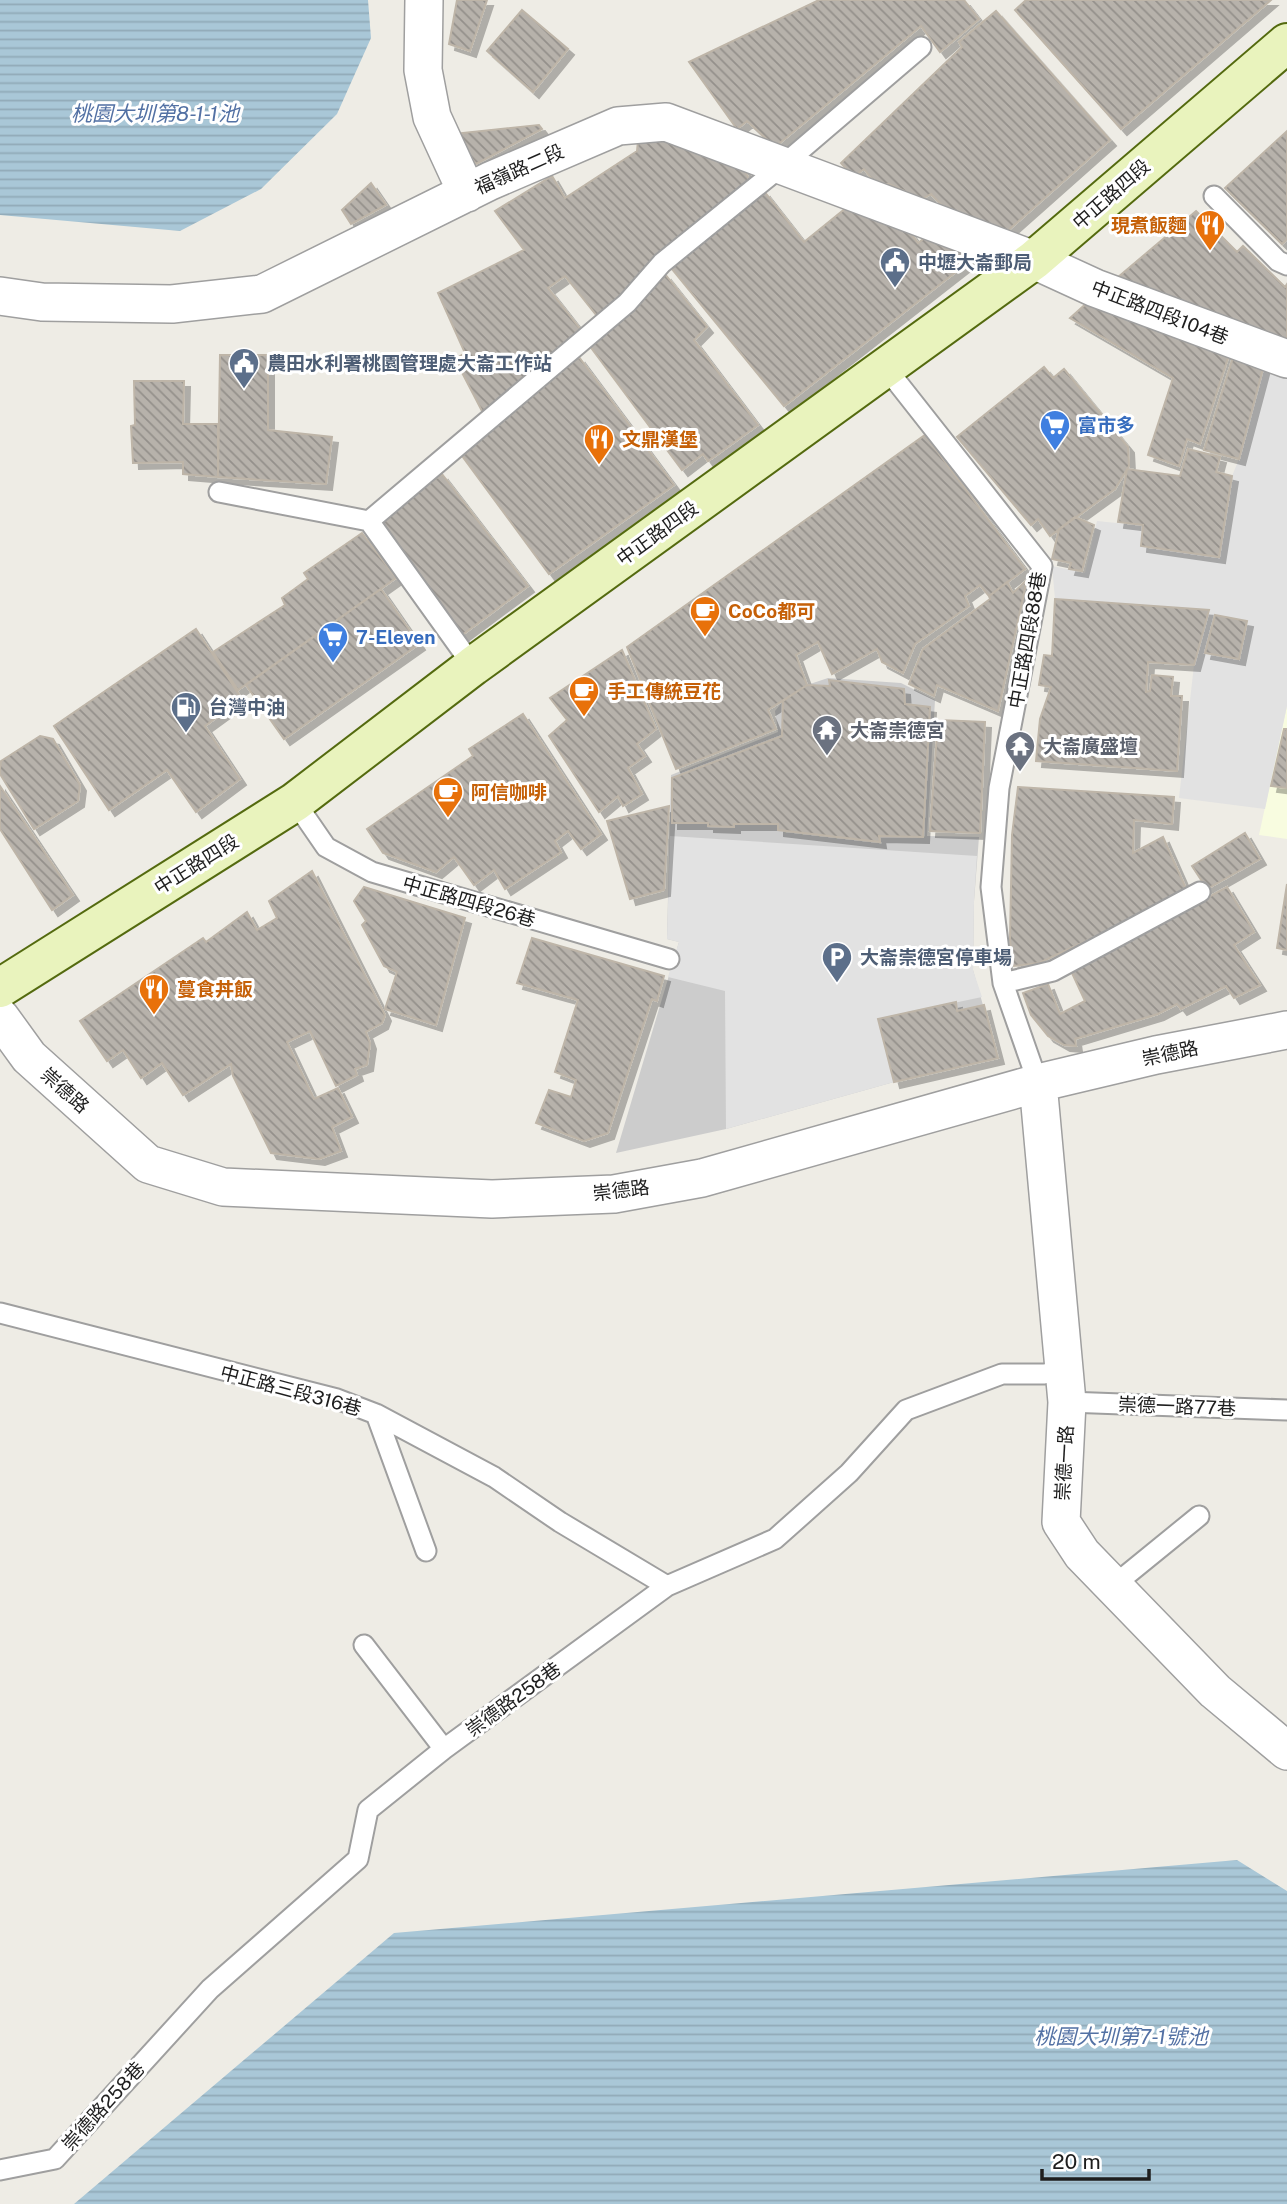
<svg xmlns="http://www.w3.org/2000/svg" width="1287" height="2204" viewBox="0 0 1287 2204" font-family="'Public Sans','Noto Sans TC',sans-serif">
<style>
.education{fill:#f8fce0}
.religious{fill:#ccc}
.parking{fill:#e2e2e2}
.water{fill:url(#water-rules)}
.building{fill:url(#building-back-hatch);stroke:#beb5a8;stroke-width:2;filter:url(#shadow)}
.lines{fill:none;stroke-linecap:round;stroke-linejoin:round}
.lane-casing{stroke:#9f9f9f;stroke-width:23}
.street-casing{stroke:#9f9f9f;stroke-width:40}
.secondary-casing{stroke:#546a0f;stroke-width:42}
.lane{stroke:#fff;stroke-width:19}
.street{stroke:#fff;stroke-width:37}
.secondary{stroke:#e9f3bd;stroke-width:38}
.labels{text-anchor:middle;stroke-width:6;stroke-linejoin:round;paint-order:stroke}
.street-label{font-size:19px;fill:#1e1e1e;stroke:#fff}
.food-label{font-size:19px;font-weight:bold;fill:#c56008;stroke:#fff;text-anchor:start}
.service-label{font-size:19px;font-weight:bold;fill:#4e5e75;stroke:#fff;text-anchor:start}
.shop-label{font-size:19px;font-weight:bold;fill:#366cbe;stroke:#fff;text-anchor:start}
.worship-label{font-size:19px;font-weight:bold;fill:#5b616d;stroke:#fff;text-anchor:start}
.water-label{font-size:21px;font-style:italic;fill:#5371a4;stroke:#fff}
</style>
<defs>
<pattern id="water-rules" width="6" height="5" patternUnits="userSpaceOnUse" patternTransform="scale(1.75)"><rect width="6" height="5" fill="#a9c7d7"/><path d="M0 2.5h6" fill="none" stroke="#91aab8"/></pattern>
<pattern id="building-back-hatch" width="6" height="6" patternUnits="userSpaceOnUse" patternTransform="scale(1.75)"><rect width="6" height="6" fill="#b7b2ab"/><path d="M-1 5l2 2M0 0l6 6M5-1l2 2" fill="none" stroke="#94908b"/></pattern>
<filter id="shadow"><feDropShadow dx="6" dy="6" stdDeviation="0" flood-color="#0004"/></filter>
</defs>
<rect width="100%" height="100%" fill="#eeece5"/>
<path class="education" d="M1287,706V839L1259,835Z"/>
<path class="religious" d="M828,678L901,683L935,700L927,836L979,837L974,901L973,970L998,1058L894,1082L726,1129L616,1153L679,942L667,939L671,775L778,732L775,711L783,701L807,685Z"/>
<path class="parking" d="M1264,365L1287,366V706L1265,809L1179,798L1194,665L1208,610L1055,599L1052,566L1085,573L1097,521L1223,534L1232,476L1239,459Z
M670,836L977,856L974,901L973,970L982,997L878,1019L894,1082L726,1129L725,991L668,977L679,942L667,939Z"/>
<path class="water" d="M0,0H368L371,38L337,114L261,189L180,231L0,215Z
M1237,1860L1287,1891V2204H74L394,1933Z"/>
<path class="building" d="M457,0H487L470,51L449,44Z
M819,0H964L979,19L940,52L921,26L775,147L747,121L737,129L689,62Z
M1026,0H1271L1121,129L1015,10Z
M522,10L568,49L533,92L487,51Z
M996,11L1110,140L1004,234L948,212L931,194L922,199L889,184H876L864,169L853,177L841,163L962,47L959,42Z
M539,125L542,129L476,164L453,134Z
M1287,131V239L1282,244L1225,188Z
M669,139L744,169L751,183L597,316L565,276L548,288L581,330L484,415L455,359L465,353L438,293L524,250L495,211L552,176L565,198L637,151L638,141Z
M371,183L386,205L351,224L342,210Z
M764,191L804,242L851,204L905,225L918,243L931,233L975,257L784,406L671,268Z
M1196,211L1237,252L1243,246L1285,287L1287,284V348L1110,284Z
M665,274L707,327L694,340L758,425L708,461L703,454L682,470L589,345L626,317Z
M1088,302L1229,355L1200,444L1187,439L1179,466L1148,455L1173,378L1070,318Z
M1234,354L1264,365L1239,459L1204,450Z
M220,355H268V430L332,437L326,484L218,477Z
M579,357L674,485L549,574L462,456Z
M1044,367L1053,378L1064,369L1128,447L1129,466L1115,489L1050,536L1038,519L1031,525L957,437Z
M134,381H184L183,424H218V477L183,474V462L133,463L131,426L135,425Z
M925,435L1025,569L989,596L980,585L965,596L969,606L915,644L903,673L882,662L877,649L832,674L818,642L796,655L807,685L768,710L776,729L676,769L627,647Z
M1188,449L1220,457L1216,472L1232,476L1219,557L1141,546L1143,525L1118,522L1127,469L1180,476Z
M442,474L528,586L462,635L381,520Z
M1075,517L1094,525L1082,571L1069,569L1071,563L1052,559L1059,529Z
M362,533L396,578L238,690L213,652L285,605L282,598L308,579L304,573Z
M1027,580L998,711L937,685L934,696L909,684L923,649L990,599L989,596L1007,582L1013,593Z
M381,589L419,644L284,739L246,685Z
M1055,599L1209,610L1194,665L1148,662L1146,692L1150,691L1152,675L1173,677L1171,696H1182L1177,771L1036,761L1040,719L1051,687L1039,685L1044,655L1052,656Z
M1215,615L1247,621L1239,659L1205,653Z
M196,629L242,699L205,726L240,779L196,812L167,770L109,810L54,726Z
M622,650L656,729L637,744L645,756L628,768L642,794L623,806L618,796L599,812L549,736L567,720L550,698Z
M829,680L904,689L905,704L930,707L923,837L879,836L880,842L778,830V824H734V827L708,826V823H672V778L782,736L783,701L807,685L830,686Z
M523,714L601,834L581,849L568,831L555,841L561,852L505,889L494,870L474,885L454,857L436,872L383,853L367,829L473,756L469,749Z
M938,720L985,722L980,833L930,831Z
M1284,729H1287V788L1271,786Z
M40,736L53,739L80,785L78,801L34,829L0,774V769L1,761Z
M0,786L73,895L52,910L0,829Z
M1018,787L1174,797L1172,824L1134,820L1133,853L1163,837L1188,893L1039,963L1013,966L1010,940L1012,835Z
M669,806L664,890L630,899L607,821Z
M1245,833L1260,859L1207,889L1192,866Z
M312,871L385,1015L382,1023L366,1032L370,1043L367,1065L355,1069L357,1075L336,1086L310,1031L287,1042L314,1099L338,1088L352,1117L332,1127L341,1151L319,1159L271,1153L233,1076L231,1064L183,1095L162,1063L141,1078L123,1050L107,1061L80,1021L203,938L206,942L247,912L257,930L277,918L269,901Z
M1287,884V950L1277,948Z
M364,887L465,918L436,1025L385,1009L397,972L384,966L362,925L366,921L354,901Z
M1227,887L1254,932L1234,945L1260,985L1234,998L1226,986L1181,1009L1177,1004L1158,1014L1075,1039L1076,1046L1064,1045L1048,1036L1031,1015L1023,993L1048,984L1060,1014L1085,1001L1071,971Z
M532,938L664,976L657,1001L652,999L608,1133L584,1141L536,1123L549,1090L571,1097L576,1080L555,1072L578,1000L517,983Z
M956,1002L957,1011L984,1005L998,1058L894,1082L878,1019Z"/>
<g class="lines">
<g class="lane-casing">
<path id="lane" d="M1214,196L1278,261L1287,265
M886,368L1042,566L999,788L991,887L1003,983L1038,1083
M219,492L369,521L473,666
M369,521L627,303L662,263L783,165L921,47
M295,802L326,847L372,872L669,959
M1003,983L1053,971L1200,892
M0,1313L337,1399L376,1414L494,1477L560,1522L667,1586
M1067,1402L1287,1410
M376,1414L426,1551
M1113,1586L1199,1516
M364,1645L444,1749
M0,2170L55,2159L210,1989L358,1859L368,1810L444,1749L667,1586L775,1539L849,1473L906,1410L1002,1374H1044L1065,1370"/>
</g>
<g class="street-casing">
<path id="street" d="M424,0L423,70L432,117L467,193
M0,296L42,302L172,304L262,294L490,181L618,126L666,122L1034,260L1095,288L1287,359
M0,1017L29,1057L148,1164L223,1187L492,1199L614,1194L702,1178L1038,1083L1156,1055L1287,1030
M1038,1083L1067,1402L1061,1522L1082,1554L1215,1691L1287,1751"/>
</g>
<g class="secondary-casing">
<path id="secondary" d="M0,988L295,802L473,666L1034,260L1287,43"/>
</g>
<use href="#lane" class="lane"/>
<use href="#street" class="street"/>
<use href="#secondary" class="secondary"/>
</g>
<defs>
<g id="restaurant-pin" transform="scale(1.575)"><path d="M0 17L-7.5 6A9.5 9.5 0 1 1 7.5 6Z" fill="#e8710a" stroke="#fff"/><path d="M-5-6h1v4h1v-4h1v4h1v-4h1v5L-1.5 .5V6h-2V.5L-5-1ZM5-6V6H3V1.5H1.5Q1.5-4 5-6Z" fill="#fff"/></g>
<g id="civic-pin" transform="scale(1.575)"><path d="M0 17L-7.5 6A9.5 9.5 0 1 1 7.5 6Z" fill="#5c6f8a" stroke="#fff"/><path d="M-.6-6.5H3V-4.5H.6V-3L4-1V1h2V6H-6V1h2V-1L-.6-3ZM-1.2 2.5V6h2.4V2.5Z" fill="#fff"/></g>
<g id="supermarket-pin" transform="scale(1.575)"><path d="M0 17L-7.5 6A9.5 9.5 0 1 1 7.5 6Z" fill="#3f7fe0" stroke="#fff"/><path d="M-6-5.5h2.5l.6 2H6L4.5 2H-2.5L-4.4-4H-6ZM-1.5 3.2a1.3 1.3 0 1 0 .1 0ZM3 3.2a1.3 1.3 0 1 0 .1 0Z" fill="#fff"/></g>
<g id="cafe-pin" transform="scale(1.575)"><path d="M0 17L-7.5 6A9.5 9.5 0 1 1 7.5 6Z" fill="#e8710a" stroke="#fff"/><path d="M-5.5-4.5H6V0H3Q3 3.5 0 3.5H-2.5Q-5.5 3.5-5.5 0ZM3-3.2v2h1.7v-2ZM-6 4.5H4V6H-6Z" fill="#fff"/></g>
<g id="fuel-pin" transform="scale(1.575)"><path d="M0 17L-7.5 6A9.5 9.5 0 1 1 7.5 6Z" fill="#5c6f8a" stroke="#fff"/><path d="M-5.5-6h7V0h2V4h1.3V-2.5L3-4.5l.8-.8L6-3V5H2.5V1h-1V6h-7ZM-4.2-4.7v3.2H.2V-4.7Z" fill="#fff"/></g>
<g id="temple-pin" transform="scale(1.575)"><path d="M0 17L-7.5 6A9.5 9.5 0 1 1 7.5 6Z" fill="#6b7280" stroke="#fff"/><path d="M0-6L5-2H3V0L6.5 2.5H4V6H1.5V3h-3V6H-4V2.5H-6.5L-3 0V-2H-5Z" fill="#fff"/></g>
<g id="parking-pin" transform="scale(1.575)"><path d="M0 17L-7.5 6A9.5 9.5 0 1 1 7.5 6Z" fill="#5c6f8a" stroke="#fff"/><path d="M-3.5-5.5H1a3.5 3.5 0 0 1 0 7H-1V5.5H-3.5ZM-1-3.4V-.6H.8a1.4 1.4 0 0 0 0-2.8Z" fill="#fff"/></g>
</defs>
<g fill-rule="evenodd">
<use href="#restaurant-pin" x="1210" y="225"/>
<use href="#civic-pin" x="895" y="262"/>
<use href="#civic-pin" x="244" y="363"/>
<use href="#supermarket-pin" x="1055" y="425"/>
<use href="#restaurant-pin" x="599" y="439"/>
<use href="#cafe-pin" x="705" y="611"/>
<use href="#supermarket-pin" x="333" y="637"/>
<use href="#cafe-pin" x="584" y="691"/>
<use href="#fuel-pin" x="186" y="707"/>
<use href="#temple-pin" x="827" y="730"/>
<use href="#temple-pin" x="1020" y="746"/>
<use href="#cafe-pin" x="448" y="792"/>
<use href="#parking-pin" x="837" y="957"/>
<use href="#restaurant-pin" x="154" y="989"/>
</g>
<g class="labels">
<g class="street-label">
<text transform="translate(519 169) rotate(-24)" y="7">福嶺路二段</text>
<text transform="translate(1111 194) rotate(-41)" y="7">中正路四段</text>
<text transform="translate(1160 312) rotate(21)" y="7">中正路四段104巷</text>
<text transform="translate(657 533) rotate(-36)" y="7">中正路四段</text>
<text transform="translate(1027 640) rotate(-80)" y="7">中正路四段88巷</text>
<text transform="translate(196 864) rotate(-32)" y="7">中正路四段</text>
<text transform="translate(469 901) rotate(16)" y="7">中正路四段26巷</text>
<text transform="translate(1170 1053) rotate(-12)" y="7">崇德路</text>
<text transform="translate(65 1090) rotate(42)" y="7">崇德路</text>
<text transform="translate(621 1190) rotate(-7)" y="7">崇德路</text>
<text transform="translate(291 1390) rotate(15)" y="7">中正路三段316巷</text>
<text transform="translate(1177 1406) rotate(2)" y="7">崇德一路77巷</text>
<text transform="translate(1064 1463) rotate(-87)" y="7">崇德一路</text>
<text transform="translate(513 1699) rotate(-36)" y="7">崇德路258巷</text>
<text transform="translate(103 2106) rotate(-48)" y="7">崇德路258巷</text>
</g>
<g class="food-label">
<text x="1187" y="232" text-anchor="end">現煮飯麵</text>
<text x="622" y="446">文鼎漢堡</text>
<text x="728" y="618">CoCo都可</text>
<text x="607" y="698">手工傳統豆花</text>
<text x="471" y="799">阿信咖啡</text>
<text x="177" y="996">蔓食丼飯</text>
</g>
<g class="service-label">
<text x="918" y="269">中壢大崙郵局</text>
<text x="267" y="370">農田水利署桃園管理處大崙工作站</text>
<text x="209" y="714">台灣中油</text>
<text x="860" y="964">大崙崇德宮停車場</text>
</g>
<g class="shop-label">
<text x="1078" y="432">富市多</text>
<text x="356" y="644">7-Eleven</text>
</g>
<g class="worship-label">
<text x="850" y="737">大崙崇德宮</text>
<text x="1043" y="753">大崙廣盛壇</text>
</g>
<g class="water-label">
<text x="155" y="121">桃園大圳第8-1-1池</text>
<text x="1121" y="2044">桃園大圳第7-1號池</text>
</g>
</g>
<path d="M1042 2169v10h107v-10" fill="none" stroke="#1e1e1e" stroke-width="3.5"/>
<text x="1052" y="2169" font-size="21" fill="#1e1e1e" stroke="#ffffff" stroke-width="5" paint-order="stroke">20 m</text>
</svg>
